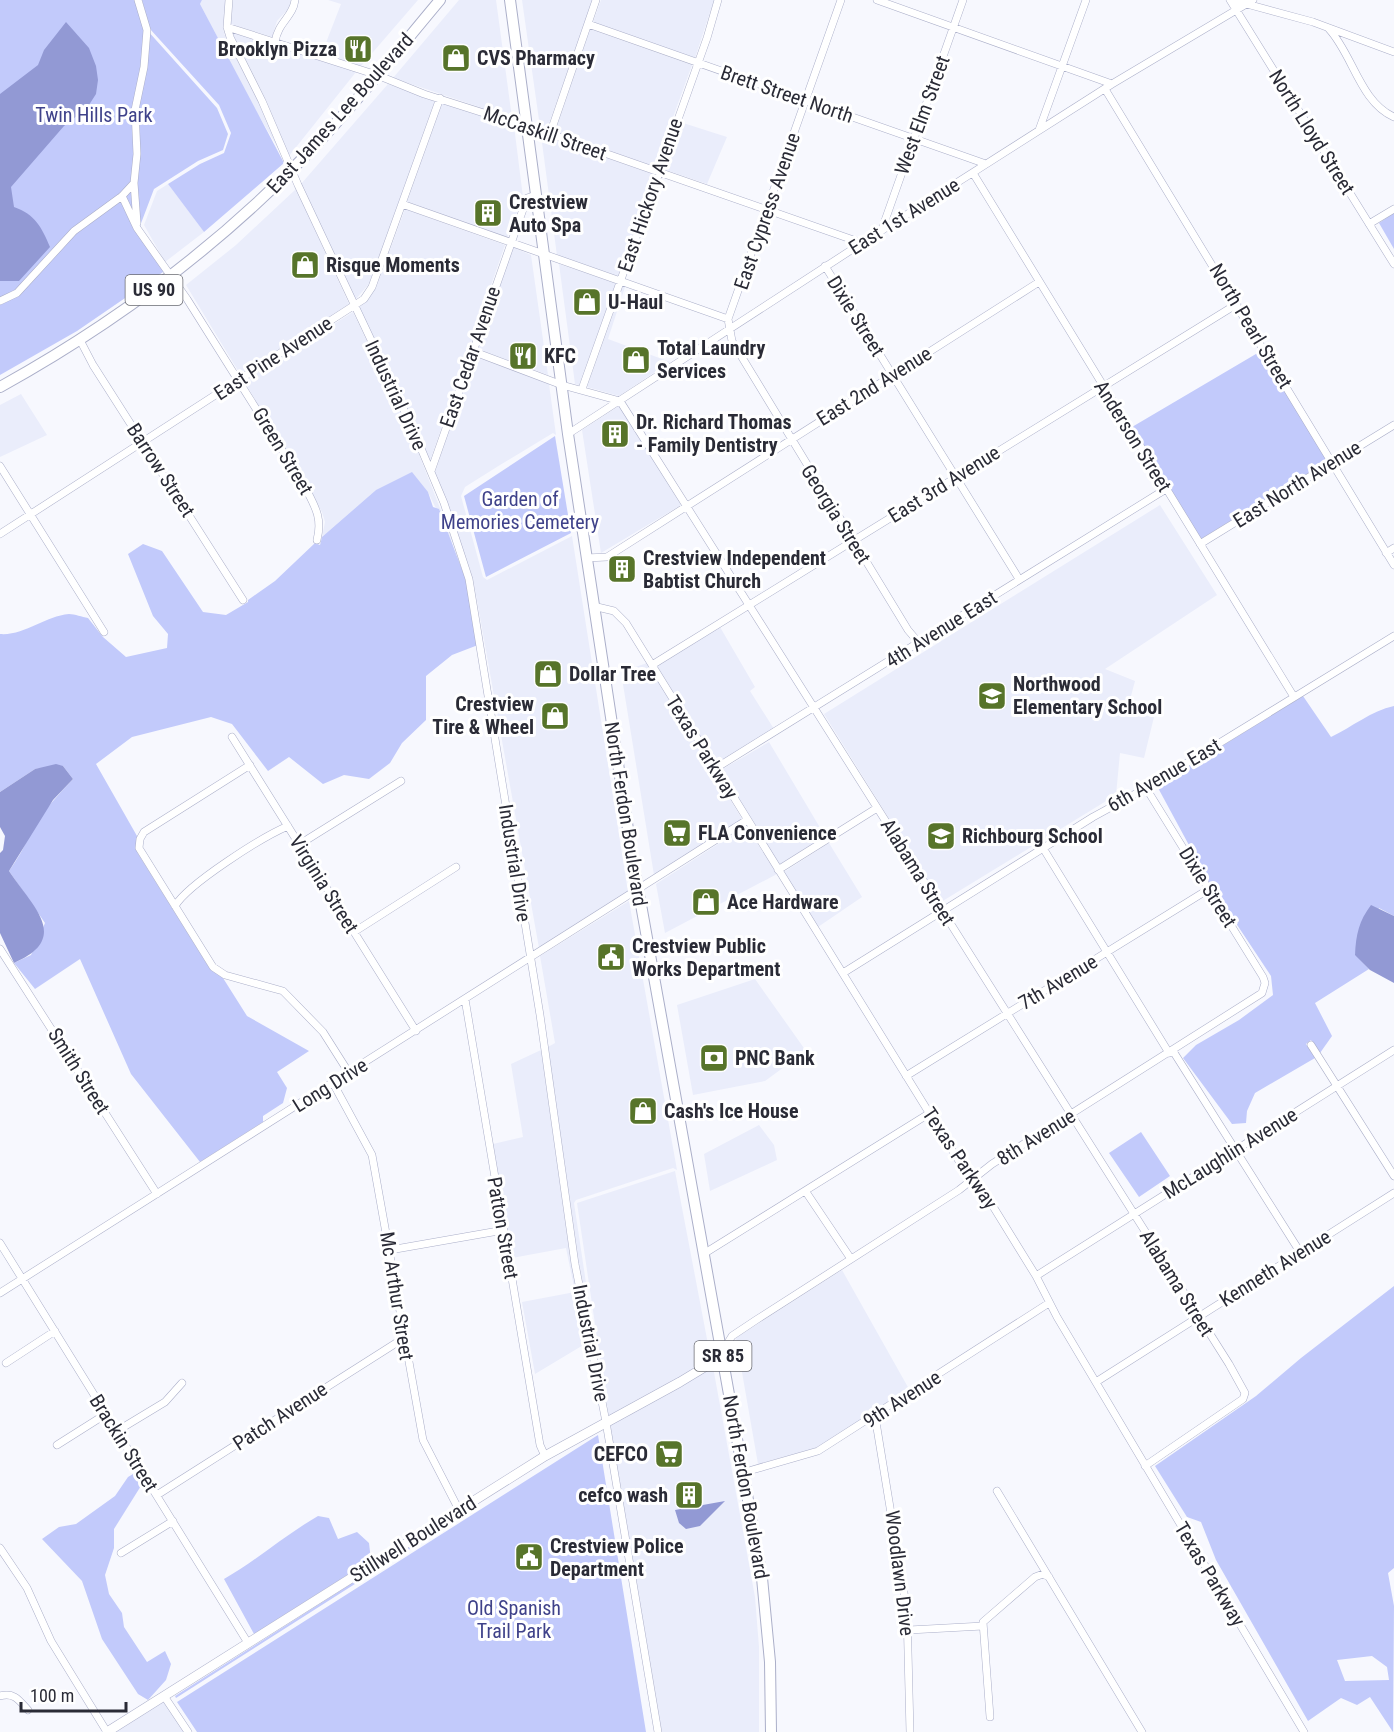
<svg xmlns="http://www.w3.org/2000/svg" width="1394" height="1732" viewBox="0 0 1394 1732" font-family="'Roboto Condensed',sans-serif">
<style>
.built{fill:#eaedfb}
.green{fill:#c2cafb;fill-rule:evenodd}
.water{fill:#9299d4}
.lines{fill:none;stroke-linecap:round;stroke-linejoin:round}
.minor-casing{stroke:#abafc9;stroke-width:8}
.tertiary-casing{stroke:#abafc9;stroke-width:10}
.primary-casing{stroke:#abafc9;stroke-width:12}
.minor{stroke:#fff;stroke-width:7}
.tertiary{stroke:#fff;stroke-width:9}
.primary{stroke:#fff;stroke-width:10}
.labels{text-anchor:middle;stroke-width:6;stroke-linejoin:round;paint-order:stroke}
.shield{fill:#fff;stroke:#6a6b72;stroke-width:1.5}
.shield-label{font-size:18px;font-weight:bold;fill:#2a2b36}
.poi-label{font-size:20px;font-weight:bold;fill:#2a2b36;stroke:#fff;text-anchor:start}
.street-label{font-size:20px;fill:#2a2b36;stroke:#fff}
.park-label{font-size:20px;fill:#3f428a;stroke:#fff}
</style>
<rect width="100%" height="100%" fill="#f7f8fe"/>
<path class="built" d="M202,0H226L223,29L225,36L259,103L278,148L253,106L200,4Z
M233,0H291L289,8L277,21L272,37L231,24Z
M328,0H418L361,66L279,39L322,53L341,4Z
M459,0H496L512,118L393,78Z
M522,0H593L547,129L540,127Z
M601,0H714L695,58L593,22Z
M590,29L692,65L655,167L555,132Z
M232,32L356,72L289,156L266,100Z
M388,84L435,101L369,284L355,300L301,184Z
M442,103L514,126L523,197L507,238L407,202Z
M680,122L727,137L707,184L663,169Z
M541,135L653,174L618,276L557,256Z
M168,184L204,232L165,262L144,225L157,191Z
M296,189L349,304L240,374L186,285L236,245Z
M405,209L505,245L430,461L359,308L376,288Z
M512,247L531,255L548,375L477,349Z
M559,264L616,283L579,385L575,384Z
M623,286L625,287L608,339L670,362L619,396L587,387Z
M353,312L409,429L458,554L428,492L376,490L322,537L325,522L322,512L244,381Z
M474,356L549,384L556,435L553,433L500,465L465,487L461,496L483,577L487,580L572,536L628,892L539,948L473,578L435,472Z
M21,394L47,435L0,457V405Z
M619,406L681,505L601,553L582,430Z
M1160,505L1217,595L1105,669L1135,681L1127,711L1154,717L1144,758L1120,753L1116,795L941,902L824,714Z
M720,627L755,687L750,691L774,729L717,763L657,666Z
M647,663L742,819L654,875L621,672Z
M769,742L825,836L779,865L721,770Z
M746,826L777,874L665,933L656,884Z
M829,843L862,897L818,927L784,872Z
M629,901L677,1170L673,1168L576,1200L574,1203L597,1356L579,1263L548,1047L555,1043L540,956Z
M755,979L806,1051L765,1081L693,1095L677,1005Z
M541,1050L571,1264L600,1420L585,1344L535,1374L522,1302L575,1292L566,1248L512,1258L493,1144L523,1137L511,1064Z
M759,1125L774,1145L777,1160L710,1191L704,1154Z
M675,1171L711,1360L609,1418L577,1203Z
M842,1270L909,1389L816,1448L758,1464L736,1338Z
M713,1367L755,1597L759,1647V1732H662L610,1424Z
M163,1701L184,1732H114Z"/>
<path class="green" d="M0,0H138L147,30L217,108L228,134L223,150L198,161L154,189L140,226L166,270L77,331L0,375Z
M142,0H202L200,4L284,163L204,232L168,184L200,164L224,153L231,133L219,105L150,29Z
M1394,213V249L1379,223Z
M1261,351L1328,461L1201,539L1132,427Z
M555,436L571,533L486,577L464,496Z
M412,472L428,492L433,507L439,509L466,580L478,645L452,655L426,676V720L402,743L390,763L369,779L344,775L323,784L289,757L268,771L232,724L211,717L132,737L96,764L137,836V852L210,969L223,978L247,1016L309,1051L277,1072L287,1088L283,1103L263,1116V1122L200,1162L131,1074L80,959L35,989L14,963L31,955L45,923L9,871C18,858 24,848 30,834C40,814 58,795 73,779L63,766L35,769L0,792V634C24,636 45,616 69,614C75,614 82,617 88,618L103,637L126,657L167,648L168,634L153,616L128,554L143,544L162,551L203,612L226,615L248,602V600L275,581L315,543L320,545L322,537L376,490Z
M1303,696L1331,737C1352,727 1371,711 1394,706V916L1379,908L1355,954L1369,969L1315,1003L1332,1036L1320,1053L1311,1040L1306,1044L1315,1058L1255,1093L1247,1111L1246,1123L1232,1124L1183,1058L1196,1045L1239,1020L1273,995L1271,976L1210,884L1157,786Z
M1141,1132L1170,1176L1139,1197L1109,1153Z
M1394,1286V1568L1388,1573L1394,1606L1393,1732L1370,1697L1357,1705L1341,1698L1308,1721L1216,1560L1201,1522L1187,1517L1155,1466L1256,1396L1301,1358ZM1372,1656L1387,1667L1389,1680L1345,1681L1337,1660Z
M598,1435L646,1732H197L177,1702Z
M138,1471L144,1481L114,1529V1548L105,1575L109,1594L122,1613L124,1627L147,1662L165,1651L171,1664L166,1680L148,1700L138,1694L102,1639L82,1581L42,1539L59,1527L76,1524L115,1496L128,1477Z
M318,1516L329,1518L338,1539L357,1532L369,1543L371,1560L254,1634L224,1579C257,1560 285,1535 318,1516Z
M456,1517L457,1519L176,1698L175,1696Z"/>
<path class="water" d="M66,22L89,48L96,66L98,80L96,94L87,108L64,126L11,187L14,207C35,214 42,228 50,247L19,281H0V94L38,65L44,50Z
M56,764L63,766L73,779L53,800L9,871C32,906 72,938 14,963L0,933V853L3,850L5,836L0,827V792L35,769Z
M1371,905L1394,916V983L1370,970L1355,955C1356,934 1359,921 1371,905Z
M725,1501L700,1526L686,1529L679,1523L675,1510Z"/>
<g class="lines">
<g class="minor-casing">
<path id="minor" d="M229,0L227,27L230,37L262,101L298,185L412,427L444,503L469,579L540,1015L575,1264L606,1422L658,1732
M841,0L728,319L732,341L908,630L919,643
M877,0L1112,84
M1230,0L1394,264
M1232,0L1313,22L1394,52
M588,24L986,164
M227,27L377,75L424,94L550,134L862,243
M1329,29C1353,55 1360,102 1394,117
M275,42C278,22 293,17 295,0
M1105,89L1394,565
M1039,130L1086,0
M550,134L596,0
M973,173L1294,697
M134,183L137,223
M122,196L137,228L187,299L304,485C314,505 323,517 317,540
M402,204L728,319
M1369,224L1394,209
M882,229L963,0
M825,266L1019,579
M0,301L17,293L74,231L122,196L134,183L137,154L135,110L144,67L147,30L138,0
M80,340L93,365L243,600
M472,351L562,385L620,401L1229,1364L1245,1393L1243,1399L1145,1466
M582,389L707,38L718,0
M568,434L862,243L1112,84L1253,0
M0,466L104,632
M431,471L527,198L536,195
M0,534L364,299L372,287L440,98
M1200,544L1394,425
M1386,553L1394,548
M586,558L607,557L1039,282
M593,606L614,611L626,623L962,1166L986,1195L1036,1276L1057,1317L1304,1732
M652,665L1237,304
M232,737L416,1031
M250,765L144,832L140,839L139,848L213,967L225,975L283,991L323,1032L349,1073
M716,768L1166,489
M300,844L401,781
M1043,848L1169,1053
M778,870L877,808
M175,906C188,884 262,837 288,826
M354,932L456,867
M0,949L157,1194
M843,973L1093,817L1146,788L1394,636
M465,999L540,1445L545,1456
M1311,1045L1394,1176
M1173,1051L1300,1252
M906,1076L1209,889
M333,1083L372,1155L423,1440L459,1510
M806,1192L851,1259
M0,1243L248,1643
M390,1250L504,1230
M705,1253L930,1113
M1036,1276L1394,1050
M0,1293L747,820
M722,1352L732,1336L756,1320L959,1190L992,1164L1262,993L1265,983L1263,977L1146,788
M6,1363L55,1331
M1096,1382L1394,1193
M875,1416L907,1611L910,1732
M117,1431L165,1402L182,1383
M57,1445L106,1414
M745,1472L818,1451L1049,1303
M997,1491L1142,1732
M157,1495L404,1338
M0,1548L27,1588L51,1641L107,1732
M121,1553L173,1521
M909,1630L983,1626
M0,1696C14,1692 19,1700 28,1710
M164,1696L188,1732
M990,1717L983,1622L1035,1577L1043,1574L1049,1577"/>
</g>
<g class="tertiary-casing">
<path id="tertiary" d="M107,1732L545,1456L680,1382L713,1362L722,1352"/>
</g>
<g class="primary-casing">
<path id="primary" d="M510,0L568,434L631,849L762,1578L770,1662L771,1732
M0,387C116,323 221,244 313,148C358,101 398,50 440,0"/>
</g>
<use href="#minor" class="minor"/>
<use href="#tertiary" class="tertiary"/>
<use href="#primary" class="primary"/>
</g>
<defs>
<g id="restaurant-square" transform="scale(1.5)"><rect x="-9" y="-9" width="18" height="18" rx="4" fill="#57742a" stroke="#fff"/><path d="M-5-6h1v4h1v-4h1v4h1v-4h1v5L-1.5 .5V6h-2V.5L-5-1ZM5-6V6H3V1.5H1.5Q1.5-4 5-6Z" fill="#fff"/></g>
<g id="shop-square" transform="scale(1.5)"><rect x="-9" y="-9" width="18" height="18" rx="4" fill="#57742a" stroke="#fff"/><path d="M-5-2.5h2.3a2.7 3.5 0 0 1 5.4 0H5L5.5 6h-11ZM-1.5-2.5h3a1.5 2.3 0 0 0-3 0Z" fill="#fff"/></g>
<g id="building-square" transform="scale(1.5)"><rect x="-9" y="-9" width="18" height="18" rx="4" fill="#57742a" stroke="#fff"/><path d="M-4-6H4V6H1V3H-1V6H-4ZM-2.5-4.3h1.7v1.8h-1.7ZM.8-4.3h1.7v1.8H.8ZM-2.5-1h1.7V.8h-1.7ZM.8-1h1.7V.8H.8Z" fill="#fff"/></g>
<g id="school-square" transform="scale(1.5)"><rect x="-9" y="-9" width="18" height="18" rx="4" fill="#57742a" stroke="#fff"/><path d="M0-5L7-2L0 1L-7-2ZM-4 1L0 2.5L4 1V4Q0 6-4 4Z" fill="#fff"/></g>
<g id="supermarket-square" transform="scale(1.5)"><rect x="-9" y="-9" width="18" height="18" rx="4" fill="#57742a" stroke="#fff"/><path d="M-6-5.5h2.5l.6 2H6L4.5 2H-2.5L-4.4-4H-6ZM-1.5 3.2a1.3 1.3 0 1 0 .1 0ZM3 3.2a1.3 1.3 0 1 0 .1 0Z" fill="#fff"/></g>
<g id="civic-square" transform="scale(1.5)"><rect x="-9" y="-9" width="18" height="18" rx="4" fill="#57742a" stroke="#fff"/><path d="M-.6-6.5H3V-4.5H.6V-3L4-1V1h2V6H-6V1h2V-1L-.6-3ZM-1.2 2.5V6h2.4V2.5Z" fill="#fff"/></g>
<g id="bank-square" transform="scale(1.5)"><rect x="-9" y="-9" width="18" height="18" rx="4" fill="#57742a" stroke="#fff"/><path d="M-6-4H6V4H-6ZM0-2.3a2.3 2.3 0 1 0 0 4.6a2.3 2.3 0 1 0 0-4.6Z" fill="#fff"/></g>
</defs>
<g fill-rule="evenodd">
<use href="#restaurant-square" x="358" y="49"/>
<use href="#shop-square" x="456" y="58"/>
<use href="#building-square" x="488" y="213"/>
<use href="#shop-square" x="305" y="265"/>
<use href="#shop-square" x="587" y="302"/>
<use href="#restaurant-square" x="523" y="356"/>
<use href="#shop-square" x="636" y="360"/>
<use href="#building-square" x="615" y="434"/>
<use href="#building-square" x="622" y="569"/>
<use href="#shop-square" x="548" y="674"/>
<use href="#school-square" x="992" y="696"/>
<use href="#shop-square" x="555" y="716"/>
<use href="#supermarket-square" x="677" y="833"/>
<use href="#school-square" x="941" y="836"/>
<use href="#shop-square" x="706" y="902"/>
<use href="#civic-square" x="611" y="957"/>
<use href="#bank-square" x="714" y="1058"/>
<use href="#shop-square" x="643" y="1111"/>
<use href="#supermarket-square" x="669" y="1454"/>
<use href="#building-square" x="689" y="1495"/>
<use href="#civic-square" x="529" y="1557"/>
</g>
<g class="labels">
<g class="shield">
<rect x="125.5" y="275" width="57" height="30" rx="4.5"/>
<rect x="694.5" y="1341" width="57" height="30" rx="4.5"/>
</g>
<g class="shield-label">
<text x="154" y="296">US 90</text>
<text x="723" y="1362">SR 85</text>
</g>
<g class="poi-label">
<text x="337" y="56" text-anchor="end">Brooklyn Pizza</text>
<text x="477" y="65">CVS Pharmacy</text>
<text x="509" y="209">Crestview<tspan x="509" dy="23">Auto Spa</tspan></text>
<text x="326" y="272">Risque Moments</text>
<text x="608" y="309">U-Haul</text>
<text x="657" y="355">Total Laundry<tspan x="657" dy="23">Services</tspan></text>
<text x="544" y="363">KFC</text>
<text x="636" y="429">Dr. Richard Thomas<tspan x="636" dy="23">- Family Dentistry</tspan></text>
<text x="643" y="565">Crestview Independent<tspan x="643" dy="23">Babtist Church</tspan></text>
<text x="569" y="681">Dollar Tree</text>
<text x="1013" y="691">Northwood<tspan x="1013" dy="23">Elementary School</tspan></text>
<text x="534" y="711" text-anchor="end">Crestview<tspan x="534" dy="23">Tire &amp; Wheel</tspan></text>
<text x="698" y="840">FLA Convenience</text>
<text x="962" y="843">Richbourg School</text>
<text x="727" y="909">Ace Hardware</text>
<text x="632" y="953">Crestview Public<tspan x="632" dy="23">Works Department</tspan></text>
<text x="735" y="1065">PNC Bank</text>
<text x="664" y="1118">Cash's Ice House</text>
<text x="648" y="1461" text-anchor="end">CEFCO</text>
<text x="668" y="1502" text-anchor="end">cefco wash</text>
<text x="550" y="1553">Crestview Police<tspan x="550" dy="23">Department</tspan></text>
</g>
<g class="street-label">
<text transform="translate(787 94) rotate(19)" y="7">Brett Street North</text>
<text transform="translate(340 113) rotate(-48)" y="7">East James Lee Boulevard</text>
<text transform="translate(922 115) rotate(-70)" y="7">West Elm Street</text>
<text transform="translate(1312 132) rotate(58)" y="7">North Lloyd Street</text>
<text transform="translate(545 133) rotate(19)" y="7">McCaskill Street</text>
<text transform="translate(650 195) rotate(-71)" y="7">East Hickory Avenue</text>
<text transform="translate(767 211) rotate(-71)" y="7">East Cypress Avenue</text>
<text transform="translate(904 216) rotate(-32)" y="7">East 1st Avenue</text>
<text transform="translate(856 316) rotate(58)" y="7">Dixie Street</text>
<text transform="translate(1251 326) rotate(59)" y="7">North Pearl Street</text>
<text transform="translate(470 357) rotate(-71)" y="7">East Cedar Avenue</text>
<text transform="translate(273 358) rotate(-33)" y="7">East Pine Avenue</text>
<text transform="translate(874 386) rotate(-32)" y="7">East 2nd Avenue</text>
<text transform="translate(396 395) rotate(65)" y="7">Industrial Drive</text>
<text transform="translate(1133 436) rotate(58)" y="7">Anderson Street</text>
<text transform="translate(283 451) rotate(59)" y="7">Green Street</text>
<text transform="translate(161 470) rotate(57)" y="7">Barrow Street</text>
<text transform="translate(944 484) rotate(-32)" y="7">East 3rd Avenue</text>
<text transform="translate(1297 484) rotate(-32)" y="7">East North Avenue</text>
<text transform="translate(836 514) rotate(58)" y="7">Georgia Street</text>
<text transform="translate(941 629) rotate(-32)" y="7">4th Avenue East</text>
<text transform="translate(702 747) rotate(58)" y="7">Texas Parkway</text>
<text transform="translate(1164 775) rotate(-30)" y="7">6th Avenue East</text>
<text transform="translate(626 814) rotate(81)" y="7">North Ferdon Boulevard</text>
<text transform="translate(515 863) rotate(81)" y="7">Industrial Drive</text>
<text transform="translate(918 872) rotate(58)" y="7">Alabama Street</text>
<text transform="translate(324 884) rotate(58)" y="7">Virginia Street</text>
<text transform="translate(1208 887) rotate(58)" y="7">Dixie Street</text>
<text transform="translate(1058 982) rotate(-31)" y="7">7th Avenue</text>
<text transform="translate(79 1071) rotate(58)" y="7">Smith Street</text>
<text transform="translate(330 1085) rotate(-32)" y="7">Long Drive</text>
<text transform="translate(1036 1137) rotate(-32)" y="7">8th Avenue</text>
<text transform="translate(1230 1153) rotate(-32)" y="7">McLaughlin Avenue</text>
<text transform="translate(960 1158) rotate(56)" y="7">Texas Parkway</text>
<text transform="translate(503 1228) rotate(80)" y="7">Patton Street</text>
<text transform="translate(1275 1268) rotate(-32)" y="7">Kenneth Avenue</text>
<text transform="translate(1177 1283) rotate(58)" y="7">Alabama Street</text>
<text transform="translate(397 1296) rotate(81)" y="7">Mc Arthur Street</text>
<text transform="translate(591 1343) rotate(79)" y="7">Industrial Drive</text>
<text transform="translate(902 1399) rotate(-33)" y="7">9th Avenue</text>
<text transform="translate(280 1416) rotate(-33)" y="7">Patch Avenue</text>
<text transform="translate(124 1443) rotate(58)" y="7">Brackin Street</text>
<text transform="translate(746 1487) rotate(80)" y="7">North Ferdon Boulevard</text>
<text transform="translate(413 1539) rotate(-32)" y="7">Stillwell Boulevard</text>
<text transform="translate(900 1573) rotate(83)" y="7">Woodlawn Drive</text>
<text transform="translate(1210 1574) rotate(59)" y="7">Texas Parkway</text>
</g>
<g class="park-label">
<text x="94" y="122">Twin Hills Park</text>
<text x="520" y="506">Garden of<tspan x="520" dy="23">Memories Cemetery</tspan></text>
<text x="514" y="1615">Old Spanish<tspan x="514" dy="23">Trail Park</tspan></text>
</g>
</g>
<path d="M21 1702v9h105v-9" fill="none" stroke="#2a2b36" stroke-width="3"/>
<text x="30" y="1702" font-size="18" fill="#2a2b36" stroke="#ffffff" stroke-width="4.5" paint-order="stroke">100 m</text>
</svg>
